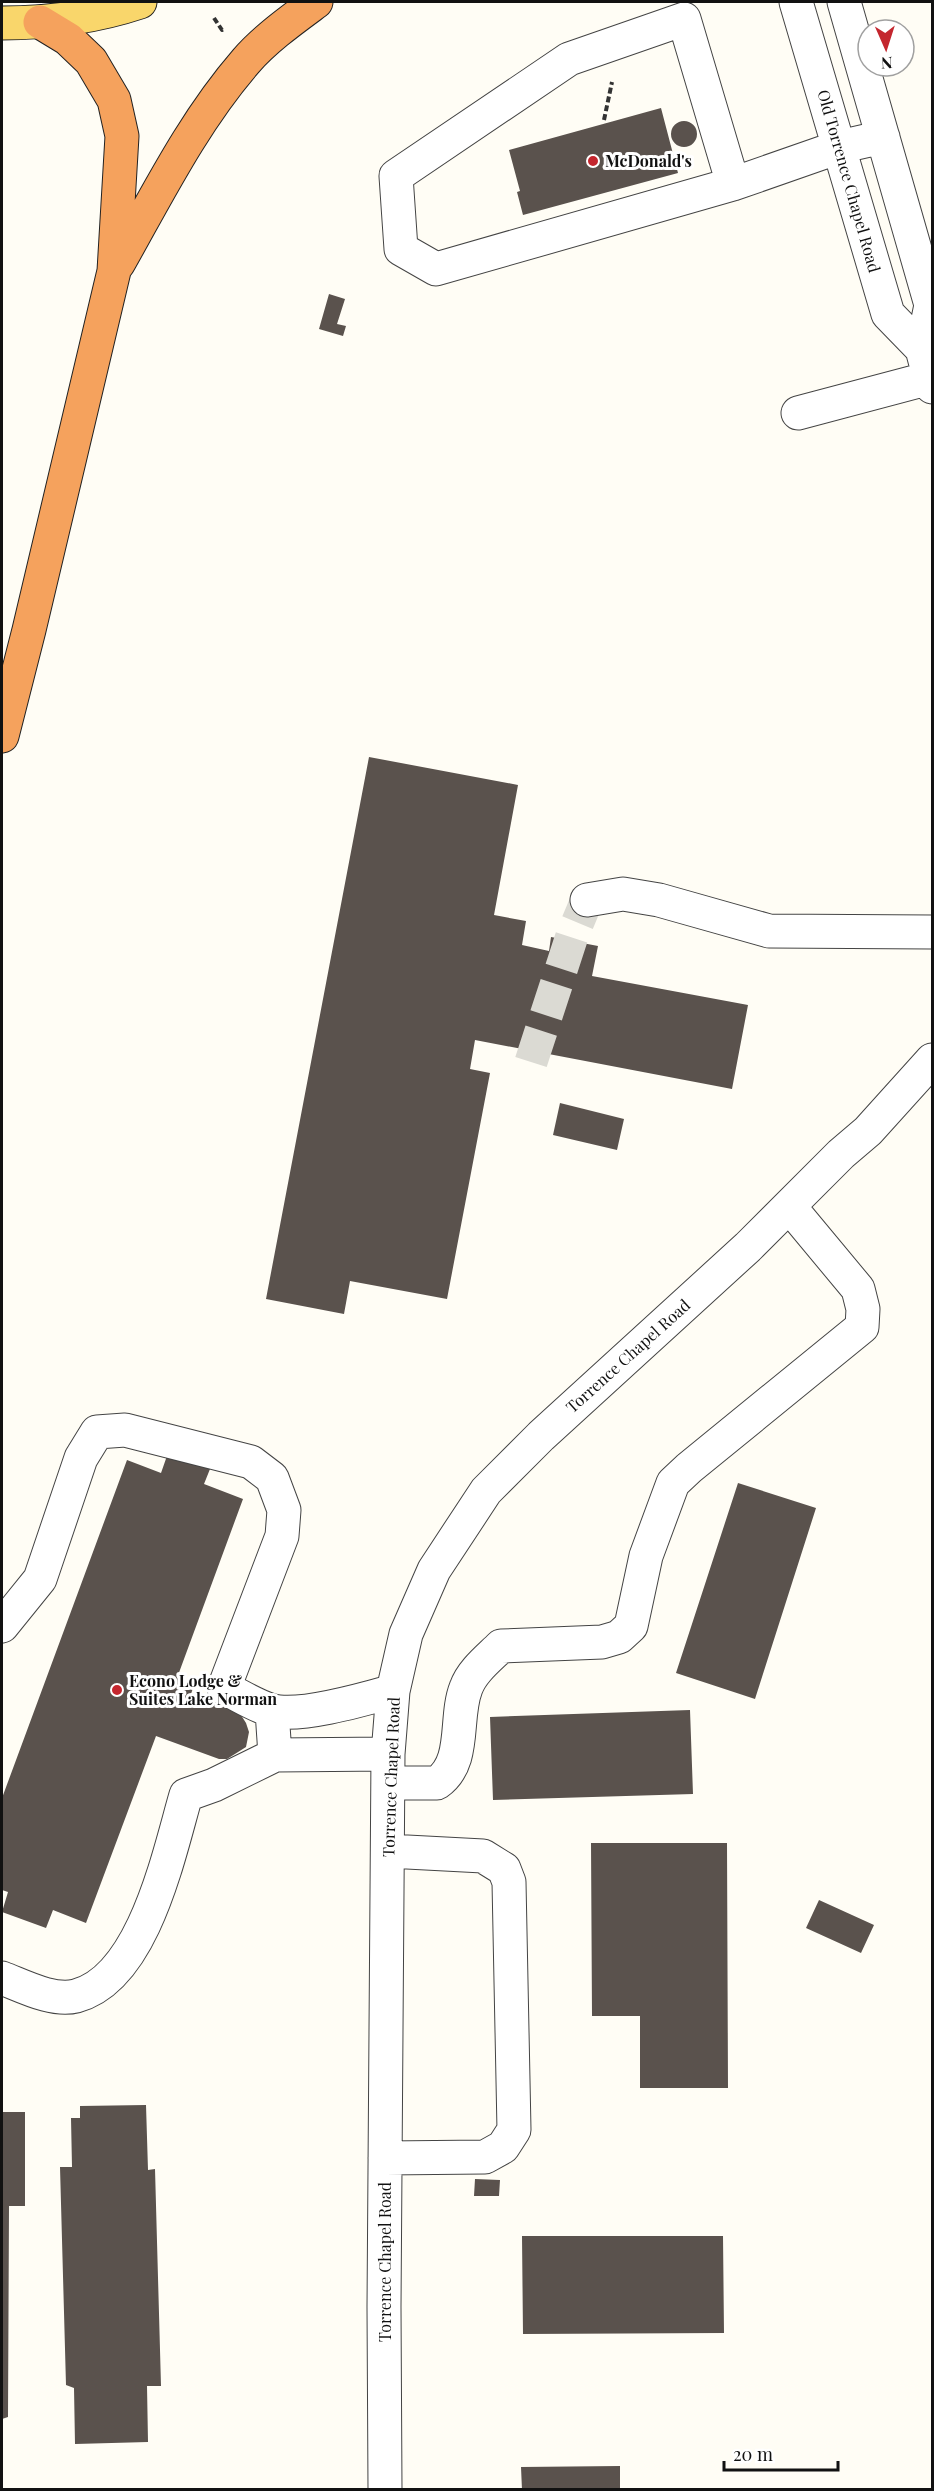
<svg xmlns="http://www.w3.org/2000/svg" width="934" height="2491" viewBox="0 0 934 2491" font-family="'Playfair Display',serif">
<style>
.building{fill:#5a524d}
.lines{fill:none;stroke-linecap:round;stroke-linejoin:round}
.minor-tunnel{stroke:#dbdad3;stroke-width:33;stroke-dasharray:33 16;stroke-linecap:butt}
.minor-casing{stroke:#444;stroke-width:35}
.major-casing{stroke:#222;stroke-width:35}
.highway-casing{stroke:#222;stroke-width:35}
.path{stroke:#333;stroke-width:4;stroke-dasharray:6 3;stroke-linecap:butt}
.minor{stroke:#fff;stroke-width:33}
.major{stroke:#f9d66b;stroke-width:33}
.highway{stroke:#f5a25d;stroke-width:33}
.poi-dot{fill:#c4262e;stroke:#fff;stroke-width:2}
.labels{text-anchor:middle;stroke-width:6;stroke-linejoin:round;paint-order:stroke}
.poi-label{font-size:16px;font-weight:bold;fill:#111;stroke:#fff;text-anchor:start}
.street-label{font-size:16px;fill:#111;stroke:#fff}
</style>
<rect width="100%" height="100%" fill="#fffdf5"/>
<path class="building" d="M661,108L678,173L523,215L517,192L520,191L509,150Z
M671 134a13 13 0 1 1 26 0a13 13 0 1 1-26 0Z
M329,294L345,299L337,324L346,326L343,336L319,329Z
M369,757L518,785L494,915L526,921L522,945L549,951L551,937L598,946L592,976L748,1005L732,1089L475,1040L470,1069L490,1073L447,1299L350,1281L344,1314L266,1299Z
M560,1103L624,1119L617,1150L553,1135Z
M168,1453L210,1469L204,1484L243,1499L177,1678L194,1685L191,1694L239,1712L246,1723L249,1732L246,1747L227,1759H219L156,1736L86,1923L53,1910L46,1928L2,1912L8,1892L2,1890V1798L127,1460L161,1473Z
M738,1483L816,1508L755,1699L676,1673Z
M690,1710L693,1794L493,1800L490,1717Z
M591,1843H727L728,2088H640V2016H592Z
M819,1900L874,1925L861,1953L806,1928Z
M146,2105L148,2170L155,2169L161,2386H147L148,2442L75,2444L74,2388L66,2385L60,2167H72L71,2118H80V2106Z
M2,2112H25V2206H9L8,2417L2,2419Z
M475,2179L500,2180L499,2196H474Z
M522,2236H723L724,2333L523,2334Z
M620,2466V2490H522L521,2467Z"/>
<g class="lines">
<path class="minor-tunnel" d="M531,1062L572,936L587,900"/>
<g class="minor-casing">
<path id="minor" d="M796,2L888,314L922,349L932,387
M844,2L931,305L922,349
M733,184L684,19L569,59L396,176L401,249L436,269L733,184L839,147L883,137
M798,413L930,378
M587,900L623,894L659,900L769,931L932,932
M2,1626L40,1579L81,1458L97,1432L125,1430L251,1462L272,1478L284,1510L282,1536L224,1688C239,1695 254,1705 270,1710C297,1719 365,1699 393,1691
M275,1755L388,1754
M388,1783H437C467,1762 454,1718 466,1688C472,1671 489,1658 501,1646L602,1642L619,1637L631,1626L646,1556L673,1483L689,1468L862,1327L863,1309L858,1289L789,1206
M2,1978C23,1986 53,2002 76,1996C144,1978 169,1853 186,1795L214,1785L275,1755L272,1711
M385,2158L485,2157L503,2147L514,2130L509,1882L504,1869L483,1856L388,1851
M385,2490L384,2307L388,1754L393,1691L406,1634L434,1570L486,1491L541,1436L748,1247L841,1154L868,1131L932,1060"/>
</g>
<g class="major-casing">
<path id="major" d="M2,23C49,23 95,17 140,2"/>
</g>
<g class="highway-casing">
<path id="highway" d="M118,264C157,195 193,122 246,61C265,39 293,19 316,2
M2,736L29,630L114,271L122,136L114,100L91,61L68,39L40,22"/>
</g>
<path class="path" d="M214,18L222,30L224,28
M604,120L612,82"/>
<use href="#minor" class="minor"/>
<use href="#major" class="major"/>
<use href="#highway" class="highway"/>
</g>
<g class="poi-dot">
<circle cx="593" cy="161" r="6"/>
<circle cx="117" cy="1690" r="6"/>
</g>
<g class="labels">
<g class="poi-label">
<text x="605" y="167">McDonald's</text>
<text x="129" y="1687">Econo Lodge &amp;<tspan x="129" dy="18">Suites Lake Norman</tspan></text>
</g>
<g class="street-label">
<text transform="translate(849 181) rotate(74)" y="6">Old Torrence Chapel Road</text>
<text transform="translate(628 1356) rotate(-42)" y="6">Torrence Chapel Road</text>
<text transform="translate(391 1777) rotate(-88)" y="6">Torrence Chapel Road</text>
<text transform="translate(385 2262) rotate(-90)" y="6">Torrence Chapel Road</text>
</g>
</g>
<rect width="934" height="2491" fill="none" stroke="#111111" stroke-width="6"/>
<g transform="translate(886 48) rotate(177)"><circle r="28" fill="#ffffff" stroke="#a0a0a0" stroke-width="1.5"/>
<path d="M0-4.5L10 22L0 15L-10 22Z" fill="#c4262e"/>
<text y="-9" font-size="16" font-weight="bold" text-anchor="middle" fill="#111111">N</text>
</g>
<path d="M724 2461v9h114v-9" fill="none" stroke="#111111" stroke-width="3"/>
<text x="733" y="2461" font-size="18" fill="#111111" stroke="#ffffff" stroke-width="4.5" paint-order="stroke">20 m</text>
</svg>
